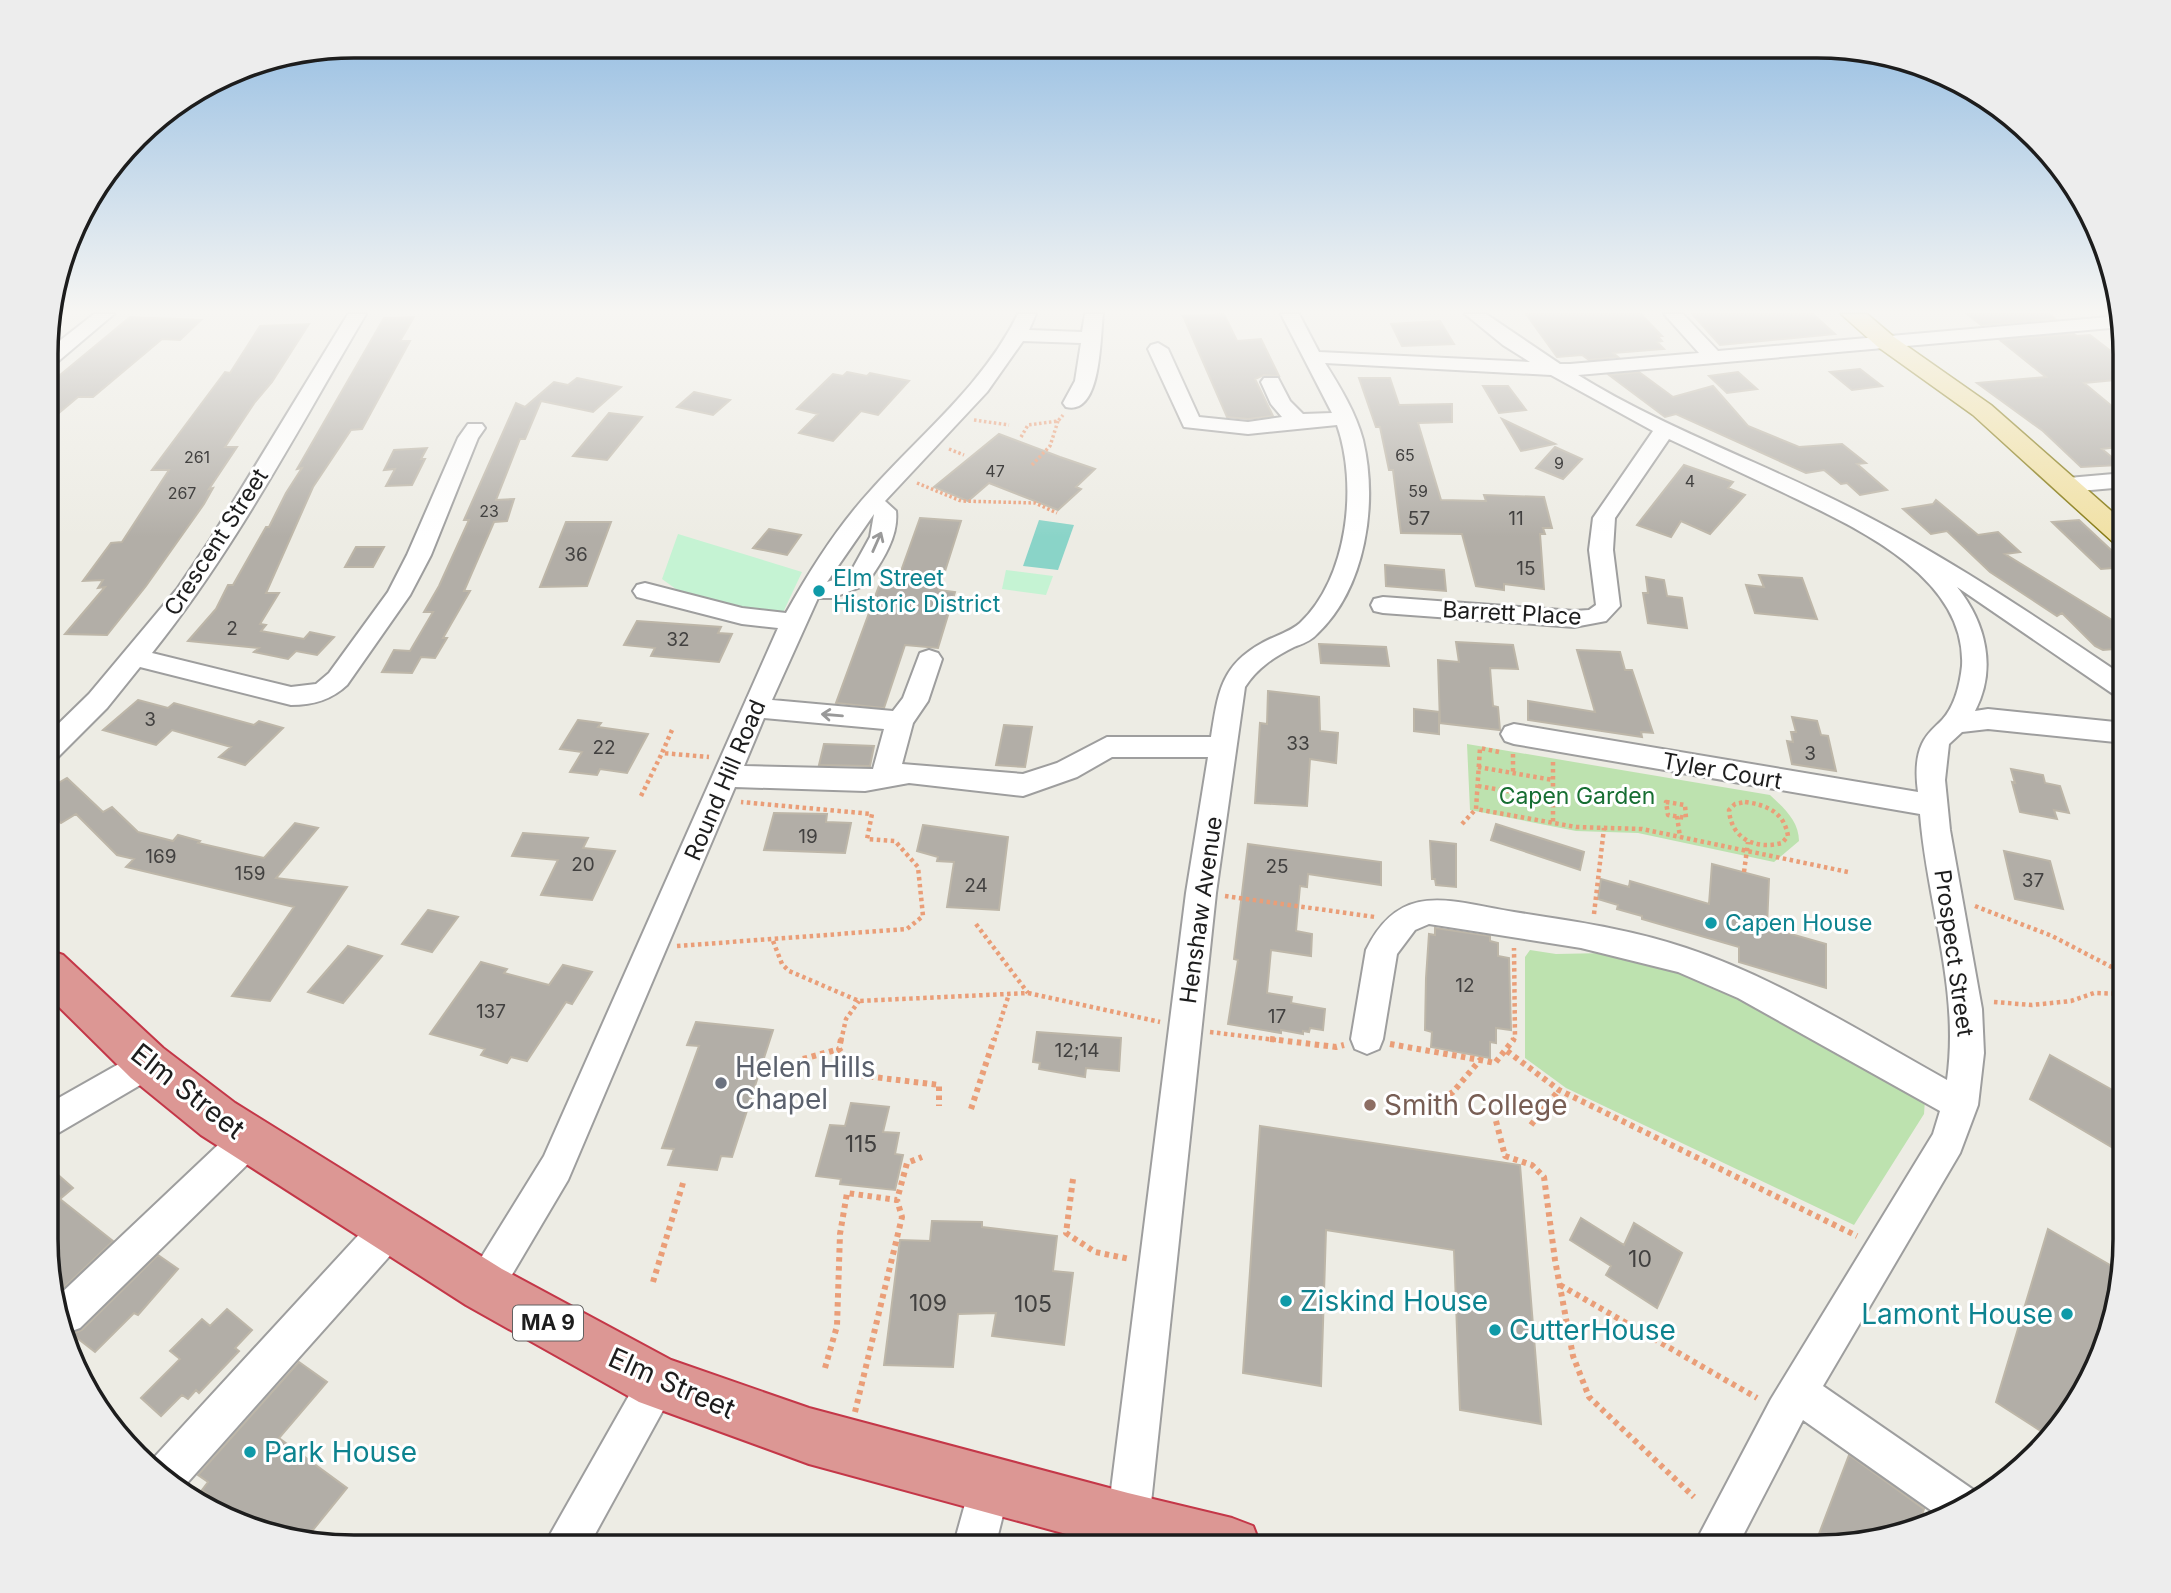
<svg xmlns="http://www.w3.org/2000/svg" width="2171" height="1593" viewBox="0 0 2171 1593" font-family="Inter,sans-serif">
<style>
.grass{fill:#bde2af}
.park{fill:#c5f3d3}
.pitch{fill:#8ad4c8}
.building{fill:#b2aea7;stroke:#bdb6a8;stroke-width:2}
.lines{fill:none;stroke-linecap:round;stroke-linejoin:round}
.minor-casing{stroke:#9e9e9e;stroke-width:4}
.major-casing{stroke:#857911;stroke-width:3}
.highway-casing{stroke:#c43748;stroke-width:4}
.path-far2{stroke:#ea9e78;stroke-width:3.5;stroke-dasharray:2.5 2.5;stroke-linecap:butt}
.path-far1{stroke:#ea9e78;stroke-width:4.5;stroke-dasharray:3.5 3.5;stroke-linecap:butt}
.path{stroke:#ea9e78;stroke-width:6;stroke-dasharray:4.5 4.5;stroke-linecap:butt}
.minor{fill:#fff;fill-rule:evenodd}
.major{fill:#f1e1a5;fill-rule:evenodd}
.highway{fill:#dc9794;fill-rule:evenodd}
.oneway{stroke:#999}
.culture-dot{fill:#0f9aa8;stroke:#fff;stroke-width:2.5}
.worship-dot{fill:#6b7280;stroke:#fff;stroke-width:2.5}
.education-dot{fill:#8d6e63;stroke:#fff;stroke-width:2.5}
.labels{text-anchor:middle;stroke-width:6;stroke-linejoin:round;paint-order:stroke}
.far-number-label{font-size:16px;fill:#424140}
.number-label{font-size:19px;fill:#424140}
.shield{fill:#fff;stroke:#616161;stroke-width:2}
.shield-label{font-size:21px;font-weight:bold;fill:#1d1d1d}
.street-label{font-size:23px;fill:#1d1d1d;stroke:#fff}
.culture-label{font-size:23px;fill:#0d838f;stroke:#fff;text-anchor:start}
.park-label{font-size:23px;fill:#176e32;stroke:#fff}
.near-number-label{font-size:23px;fill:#424140}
.near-worship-label{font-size:28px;fill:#5b616d;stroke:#fff;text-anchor:start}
.near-street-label{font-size:28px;fill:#1d1d1d;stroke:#fff}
.near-education-label{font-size:28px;fill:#785e54;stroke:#fff;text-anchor:start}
.near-culture-label{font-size:28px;fill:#0d838f;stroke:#fff;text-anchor:start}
.rim{fill:none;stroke:#1d1d1d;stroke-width:3.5}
</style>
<rect width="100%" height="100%" fill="#edece4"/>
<path class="grass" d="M1467,744L1770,795C1784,808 1799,821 1799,841L1774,862L1638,833L1576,831L1470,810Z
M1530,950L1556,954L1606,953L1716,984L1925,1100L1924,1114L1854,1225L1566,1088L1525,1058V957Z"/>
<path class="park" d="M678,534L802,572L780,619L680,592L662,579Z
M1006,570L1053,576L1046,595L1002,589Z"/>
<path class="pitch" d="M1039,520L1074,525L1058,570L1023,566Z"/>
<path class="building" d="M1224,314L1237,341L1261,339L1279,376L1264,375L1255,379L1273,416L1248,419L1227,417L1183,316Z
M1526,314H1641L1662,336H1658L1662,341L1657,342L1664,349L1613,353L1618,357L1589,360L1582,355L1557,357Z
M1692,314H1813L1835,334L1720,345Z
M1967,314H2049L2055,319L1981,325Z
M130,317L201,320L180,340L162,339L93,397H78L48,422V385Z
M414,317L400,341H410L362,429L351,430L313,487L266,593H279L260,624L266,625L261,631L304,639L310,632L334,637L317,655L296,651L288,659L254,652L259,648L188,641L216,609L228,585H233L266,527H269L286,493L302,468L297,469L384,318Z
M1440,321L1454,344L1402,346L1391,324Z
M309,324L272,382L255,402L225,447H237L209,489L213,488L204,504L146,586L107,635L65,634L105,587L98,588L103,580L83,581L111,543L122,542L169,470H152L225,372L230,373L260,326Z
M2074,334L2077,336L2090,335L2125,362V379L2084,383L2125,417V446L2102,449L2121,465L2081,467L2043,431L1977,383L2046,377L2000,340Z
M1860,369L1882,386L1852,390L1830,372Z
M847,372L867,376L870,373L909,381L878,415L861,411L833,441L799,433L818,414L797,409L833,374L843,376Z
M1639,372L1673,397L1713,386L1748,426L1799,447L1842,444L1866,463L1857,464L1887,490L1860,495L1847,483L1841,484L1824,470L1806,473L1676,414L1665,417L1609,375Z
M1738,372L1757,389L1727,393L1709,376Z
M577,378L621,387L593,412L541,401L525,439H520L496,500L514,499L507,521L494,522L464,591H470L443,638H447L435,658L421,657L412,673L382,672L394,650L410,651L433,612H424L439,586L469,520H464L516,403L525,407L554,382L568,385Z
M1359,378H1390L1399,405L1452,404V422L1418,423L1441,500L1486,501L1484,495L1544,497L1552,528H1543L1545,534H1540L1544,589L1504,584V590L1476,586L1462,534L1401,533L1393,470H1389L1380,427H1376Z
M1483,386H1508L1526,410L1499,413Z
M694,392L730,400L713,415L677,407Z
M609,413L642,417L607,460L573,456Z
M1502,419L1555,444L1521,451Z
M999,434L1060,457L1095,469L1076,487L1081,489L1058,510L989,483L968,501L934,487Z
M1555,447L1582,459L1563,479L1536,468Z
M427,448L421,459H425L412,485L386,486L395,469L384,470L394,450Z
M1684,465L1733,482L1728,488L1745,495L1710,534L1681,521L1671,537L1637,525Z
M1936,500L1978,535L1998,532L2020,552L2005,554L2125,628V648L2103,650L2095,646L2062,613L2057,616L1990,572L1947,531L1931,534L1903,509L1933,504Z
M920,518L961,521L939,590L955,592L938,648L905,645L884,708L836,703L880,583L896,585Z
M2079,520L2125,563V567L2101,569L2052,522Z
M566,522H611L587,586L540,587Z
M769,529L801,535L787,555L753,548Z
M356,547H384L373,567H345Z
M1385,565L1444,570L1446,591L1386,586Z
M1759,575L1802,578L1817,619L1755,613L1746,585L1764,587Z
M1646,577L1664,580L1667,596L1682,598L1687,628L1648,623L1643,593H1648Z
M637,621L721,627L718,633L732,634L719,662L651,656L655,648L624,645Z
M1456,642L1513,645L1518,669L1490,668L1493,706L1498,707L1500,730L1440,723L1438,660L1459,662Z
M1319,644L1386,647L1389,666L1321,663Z
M1577,650L1620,652L1625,670H1632L1653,733L1641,732L1642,737L1528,720V701L1595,712Z
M1268,691L1319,697L1320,731L1338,733L1336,763L1310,759L1307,806L1255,803L1260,723L1267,724Z
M138,700L168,708L174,703L254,725L259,721L283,728L245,765L219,757L231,747L172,730L156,745L103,730Z
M1414,709L1439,712V734L1414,731Z
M1792,717L1817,721L1821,735L1828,736L1836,771L1792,764L1787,741L1793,742L1791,732H1796Z
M578,720L601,723L598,727L648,734L627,773L600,769L597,775L570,772L582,752L560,749Z
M1004,725L1032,727L1025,767L996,765Z
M824,744L874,746L870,766L819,765Z
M2011,769L2043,775L2045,783L2060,786L2069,813L2054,810L2057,819L2020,812L2012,782L2015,783Z
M67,778L103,812L112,807L138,832L173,841L178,835L200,841L198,843L264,858L295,823L318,828L276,878L347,887L270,1001L232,996L294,907L126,867L134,859L117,855L76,814L61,823L48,810V789Z
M774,813L827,814L826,822L851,823L845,853L764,850Z
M1496,824L1584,852L1580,870L1491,840Z
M923,825L1008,837L999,910L947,907L954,862L937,861L938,857L917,851Z
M523,833L588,838L583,848L615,851L592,900L541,895L558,860L512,856Z
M1430,841L1456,844V887L1436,885L1435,879H1432Z
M1248,844L1381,862V885L1308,874L1307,887L1300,886L1296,931L1312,934L1311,956L1271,950L1267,993L1292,997L1291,1003L1325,1009L1323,1030L1310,1028L1309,1032L1303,1031V1034L1281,1030V1033L1228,1024L1238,960L1234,959Z
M2004,851L2050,861L2063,909L2015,899Z
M1712,864L1769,879L1767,927L1826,944V988L1739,962V947L1642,919V916L1617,909L1618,905L1598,899L1601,879L1629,887L1630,881L1709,904Z
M428,910L458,917L432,952L402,944Z
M1435,928L1490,936V941L1498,943V956L1509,958L1511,1030L1496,1028V1043L1490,1042V1058L1431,1047L1432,1032L1425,1030L1426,978L1429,934L1435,935Z
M348,946L382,956L343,1003L308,992Z
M481,962L507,969L504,973L549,985L563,965L592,972L572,1004L566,1002L527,1061L511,1057L507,1063L481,1055L485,1049L430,1034Z
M696,1022L773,1030L732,1157L721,1156L717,1170L668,1165L674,1149L662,1148L699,1046L687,1045Z
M1037,1032L1121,1038L1119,1071L1086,1068L1085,1077L1039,1069L1040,1063L1033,1062Z
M2050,1055L2125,1097V1155L2030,1099Z
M851,1103L889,1107L883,1132L899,1133L895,1154L903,1155L895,1190L840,1184L841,1179L816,1176L830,1125L845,1126Z
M1260,1126L1520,1165L1541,1424L1460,1410L1454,1250L1326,1230L1321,1386L1243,1373Z
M48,1166L73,1188L60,1199L113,1241L54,1297L48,1280Z
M1581,1218L1624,1245L1634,1223L1682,1253L1657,1308L1606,1275L1611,1266L1570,1240Z
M932,1221L982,1222V1227L1057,1236L1053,1271L1073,1273L1064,1345L992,1336L996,1313L958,1314L953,1367L884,1365L900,1240L930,1241Z
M2048,1229L2122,1272L2102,1357L2062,1427L2050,1437L1996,1402Z
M158,1255L178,1269L138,1315L134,1313L95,1352L72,1334L82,1330Z
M227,1309L252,1330L235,1348L239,1351L199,1393L196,1390L188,1399L182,1395L161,1416L141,1398L180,1359L170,1351L202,1319L210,1326Z
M299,1362L327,1382L279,1438L347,1488L304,1541L253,1531L202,1490L208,1482L198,1475Z
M1849,1455L1924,1509L1919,1524L1814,1547Z"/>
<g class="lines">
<g class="minor-casing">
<path id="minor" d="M94,314H114L55,364L48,366V350Z
M348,314H366C298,429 236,548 152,653L291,687L316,684L329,673L388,592L407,555L458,438L468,424H482L485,428L478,438L431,555L410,595L347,685C331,700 313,705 291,705L140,667L107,708L58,757L48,760V734L89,694L177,589L210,540Z
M1018,314H1036L1029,330L1082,332L1085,314H1103C1100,336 1102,416 1066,407L1063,403L1075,381L1081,343L1023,341L987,392L885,501L896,511C899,538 880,564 866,585L832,598H818L772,700L893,711L903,698L920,653L929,650L938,653L942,659L928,701L913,723L902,764L1023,774L1057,763L1107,737H1211C1218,694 1220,666 1262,643C1274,636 1290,632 1300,623C1348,578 1358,485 1337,425L1248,434L1184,427L1148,349L1151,345L1158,343L1168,349L1199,417L1248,422L1282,417L1271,404L1261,382L1264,378H1278L1290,401L1303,414L1332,413L1281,314H1299L1319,352L1530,362L1503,345L1465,314H1486L1560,364H1570L1699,353L1664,314H1683L1718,351L2120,316L2122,327L1578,375C1665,429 1764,463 1855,510C1951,559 2036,617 2125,677V699L2116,696L1957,587C1986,623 1997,669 1975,711L1988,709L2125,723V743L1988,729L1962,732L1949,744L1945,780L1950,830L1982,1009L1984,1053L1978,1105L1960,1153L1823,1386L1978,1493L1979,1495L1954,1516L1942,1518L1803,1420L1737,1547H1693L1771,1399L1933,1134L1940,1111L1738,998L1678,972L1581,948L1429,924L1415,930L1397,954L1383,1039L1379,1049L1367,1054L1355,1049L1351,1039L1366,950C1401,879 1451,902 1514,912C1571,921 1631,929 1686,948C1777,978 1864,1034 1947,1080C1960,989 1927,903 1920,814L1514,744L1505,741L1501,734L1505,727L1514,724L1918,792C1916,777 1915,759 1922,744C1927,733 1934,728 1942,720C1955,706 1960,684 1962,666C1967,574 1848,524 1780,491C1743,474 1706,456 1669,439L1615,518L1613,550L1620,606L1606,621L1574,627L1383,613L1374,611L1371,605L1374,599L1383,597L1574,611L1589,610L1596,605L1589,550L1593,518L1653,431L1551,375L1325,363C1340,387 1356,413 1363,440C1378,503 1366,588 1317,634C1311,641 1302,644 1294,647C1274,657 1257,668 1245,687L1216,893L1149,1522L1143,1537L1128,1543L1113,1537L1107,1522L1186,893L1208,757H1112L1077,777L1023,796L909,783L865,791L735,787L568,1180L497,1300L484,1306L471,1300L465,1287L471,1274L544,1156L778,628L742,624L637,597L633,591L637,585L645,583L742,608L786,613C810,570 837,527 871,490C923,432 983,385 1018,314ZM874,514L870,537L849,575L827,582ZM764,718L884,729L873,769L744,766Z
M2125,473V487L2068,492L2060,490L2057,485L2060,480L2068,478Z
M147,1048L159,1052L164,1063L159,1074L48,1139V1104Z
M249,1122L261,1127L266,1139L261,1151L80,1328L66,1333L55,1299L237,1127Z
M390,1210L403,1215L408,1228L403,1241L180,1491L166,1484L148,1464L377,1215Z
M658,1363L672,1369L678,1383L588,1547H543L644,1369Z
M990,1462L1005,1468L1011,1483L995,1547H953L975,1468Z"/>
</g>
<g class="major-casing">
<path id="major" d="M1841,314H1867L1894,337L1991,405L2125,523V547L2115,544L1973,415L1878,347Z"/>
</g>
<g class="highway-casing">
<path id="highway" d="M48,950L63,955L163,1048L235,1103L502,1269L671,1360L809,1408L1128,1493L1232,1518L1253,1526L1261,1547H1114L809,1464L639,1402L466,1305L201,1135L131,1078L48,996Z"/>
</g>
<path class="path-far2" d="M974,420L1009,425
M1021,437L1028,425L1058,421L1063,415
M949,449L964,455
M1032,465L1050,446L1058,421
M917,483L961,501L1035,503L1057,513"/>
<path class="path-far1" d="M672,730L662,753L709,757
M1499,752L1480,748L1476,809L1576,827L1642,829L1848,872
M1513,754V773
M1553,762V823
M1478,767L1553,780
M1478,786L1553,799
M641,796L662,753
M1666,802L1685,805L1686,818L1668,815Z
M1745,802C1767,805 1784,812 1788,836L1782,843C1756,850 1731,839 1729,810L1735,804Z
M1677,816L1680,837
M1462,824L1476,809
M1744,872L1748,842
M1225,896L1375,917
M1975,906L2052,936L2125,974
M1594,914L1604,828
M976,924L1028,993
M773,941L782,964L789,971L859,1001L1028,993L1160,1022
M677,946L907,929L923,916L918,867L895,841L867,839L872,814L741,802
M1994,1002L2032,1005L2071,1001L2094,993L2125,994
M1210,1032L1284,1041
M841,1041L846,1019L859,1001
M994,1041L1009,994
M1513,1041L1515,1038L1514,948"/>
<path class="path" d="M841,1039L839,1049L857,1075L939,1085V1106
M1270,1039L1336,1047L1344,1045
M1390,1044L1480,1060
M1507,1051L1559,1090L1857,1236
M803,1059L839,1049
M1434,1104L1453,1092L1480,1060L1495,1063L1514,1039
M971,1109L994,1039
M1496,1121L1505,1156L1532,1165L1544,1177L1555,1260L1573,1356L1589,1397L1694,1497
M1531,1125L1559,1090
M1073,1179L1066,1233L1095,1252L1130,1259
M653,1282L683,1183
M1560,1285L1757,1398
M825,1368L837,1326L840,1234L847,1193L897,1200L907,1163L922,1157
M855,1412L902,1217L897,1200"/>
<use href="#minor" class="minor"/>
<use href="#major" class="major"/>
<use href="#highway" class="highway"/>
</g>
<defs><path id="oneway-shaft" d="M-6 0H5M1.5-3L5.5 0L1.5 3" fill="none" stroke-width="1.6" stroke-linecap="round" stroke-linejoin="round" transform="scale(1.75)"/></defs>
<g class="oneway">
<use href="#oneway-shaft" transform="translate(877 542) rotate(-66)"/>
<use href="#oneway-shaft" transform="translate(832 715) rotate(-175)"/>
</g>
<linearGradient id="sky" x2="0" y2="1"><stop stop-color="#8fbae1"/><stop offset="0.58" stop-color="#f7f6f3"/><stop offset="1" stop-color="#f7f6f3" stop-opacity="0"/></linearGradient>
<rect width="2171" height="537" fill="url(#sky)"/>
<g class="culture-dot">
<circle cx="819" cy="591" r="7"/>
<circle cx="1711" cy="923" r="7"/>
<circle cx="1286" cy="1301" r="7"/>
<circle cx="2067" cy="1314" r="7"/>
<circle cx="1495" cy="1330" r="7"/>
<circle cx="250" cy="1452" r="7"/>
</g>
<circle class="worship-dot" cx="721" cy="1083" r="7"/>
<circle class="education-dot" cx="1370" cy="1105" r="7"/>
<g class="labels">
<g class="far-number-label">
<text x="1405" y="461">65</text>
<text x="197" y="463">261</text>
<text x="1559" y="469">9</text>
<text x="995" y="477">47</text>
<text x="1690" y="487">4</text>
<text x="1418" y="497">59</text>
<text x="182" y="499">267</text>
<text x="489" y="517">23</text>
</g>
<g class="number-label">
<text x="1419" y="525">57</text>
<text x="1516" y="525">11</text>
<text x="576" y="561">36</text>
<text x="1526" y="575">15</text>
<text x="232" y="635">2</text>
<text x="678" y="646">32</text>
<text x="150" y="726">3</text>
<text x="1298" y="750">33</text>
<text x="604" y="754">22</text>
<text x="1810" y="760">3</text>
<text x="808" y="843">19</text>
<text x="161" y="863">169</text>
<text x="583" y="871">20</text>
<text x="1277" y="873">25</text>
<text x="250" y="880">159</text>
<text x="2033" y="887">37</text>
<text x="976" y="892">24</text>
<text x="1465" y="992">12</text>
<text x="491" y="1018">137</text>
<text x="1277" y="1023">17</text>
<text x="1077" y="1057">12;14</text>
</g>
<rect class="shield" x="513" y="1305.5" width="70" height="35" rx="5"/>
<g class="shield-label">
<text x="548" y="1330">MA 9</text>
</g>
<g class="street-label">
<text transform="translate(216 542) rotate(-57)" y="8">Crescent Street</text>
<text transform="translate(1512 613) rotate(3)" y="8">Barrett Place</text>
<text transform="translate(1722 771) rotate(10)" y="8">Tyler Court</text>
<text transform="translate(725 780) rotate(-67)" y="8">Round Hill Road</text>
<text transform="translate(1201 910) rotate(-82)" y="8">Henshaw Avenue</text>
<text transform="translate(1954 953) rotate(82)" y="8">Prospect Street</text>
</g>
<g class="culture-label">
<text x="833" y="586">Elm Street<tspan x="833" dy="26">Historic District</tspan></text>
<text x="1725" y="931">Capen House</text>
</g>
<g class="park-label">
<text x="1577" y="804">Capen Garden</text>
</g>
<g class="near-number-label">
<text x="861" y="1152">115</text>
<text x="1640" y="1267">10</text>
<text x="928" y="1311">109</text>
<text x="1033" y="1312">105</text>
</g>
<g class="near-worship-label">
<text x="735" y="1077">Helen Hills<tspan x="735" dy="32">Chapel</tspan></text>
</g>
<g class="near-street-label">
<text transform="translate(188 1091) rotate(38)" y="10">Elm Street</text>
<text transform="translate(672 1383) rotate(24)" y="10">Elm Street</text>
</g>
<g class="near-education-label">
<text x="1384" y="1115">Smith College</text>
</g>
<g class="near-culture-label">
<text x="1300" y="1311">Ziskind House</text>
<text x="2053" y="1324" text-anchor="end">Lamont House</text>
<text x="1509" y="1340">CutterHouse</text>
<text x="264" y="1462">Park House</text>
</g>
</g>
<path d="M0 0H2171V1593H0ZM354 58H1817A296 296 0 0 1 2113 354V1239A296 296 0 0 1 1817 1535H354A296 296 0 0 1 58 1239V354A296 296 0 0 1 354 58Z" fill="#ededed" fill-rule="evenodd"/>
<path class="rim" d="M354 58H1817A296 296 0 0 1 2113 354V1239A296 296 0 0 1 1817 1535H354A296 296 0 0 1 58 1239V354A296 296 0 0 1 354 58Z"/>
</svg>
